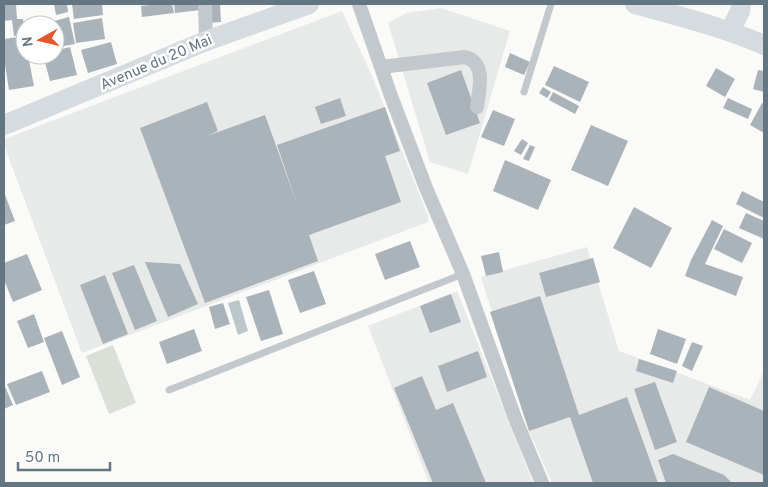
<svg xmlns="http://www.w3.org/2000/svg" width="768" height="487" viewBox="0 0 768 487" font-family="Overpass,sans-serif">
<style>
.built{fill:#e8e9e9}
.green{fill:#dadfd7}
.water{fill:#bbc7cb}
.building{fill:#aab3b9}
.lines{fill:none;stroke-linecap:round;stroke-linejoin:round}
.lane{stroke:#c3c8cc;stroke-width:7}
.street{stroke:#c3c8cc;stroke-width:14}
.secondary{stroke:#d6dbdf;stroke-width:20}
.labels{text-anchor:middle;stroke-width:5;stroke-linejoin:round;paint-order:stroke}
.street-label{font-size:15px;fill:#657683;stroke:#fff}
</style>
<rect width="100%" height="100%" fill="#fafaf8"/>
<path class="built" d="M441,8L510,31L468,174L430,162L388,23L406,13Z
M342,11L373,78L428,216V222L82,353L4,145V139Z
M587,247L619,351L750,400L764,371V483H552L529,431L481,277Z
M457,291L533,483H429L368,326Z"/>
<path class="green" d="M113,345L136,403L109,414L86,356Z"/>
<path class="water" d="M239,300L248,331L238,335L228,303Z"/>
<path class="building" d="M4,4H16L17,19H23L25,34L14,36L12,20L4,21Z
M54,4H67L68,12L56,15Z
M72,4H102L103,15L74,19Z
M158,4H172L174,13L142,17L141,6Z
M174,4H200L201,10L175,13Z
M207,4H220L221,22L208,23Z
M69,17L75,44L59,47L54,21Z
M102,18L105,39L76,43L73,23Z
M25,36V55H28L34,86L9,90L4,58V39Z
M111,42L117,64L88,73L81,50Z
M70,47L77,75L50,81L43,55H55V51Z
M510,53L530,62L524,75L505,67Z
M554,66L589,82L580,102L545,85Z
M716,68L735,79L725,97L706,86Z
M461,70L480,123L446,135L427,83Z
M758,70L764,71V92L753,89Z
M543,87L551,92L547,98L539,93Z
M553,92L579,106L575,114L549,100Z
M340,98L346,116L321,124L315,107Z
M728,98L752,109L748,119L723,108Z
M207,102L218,131L207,136L265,115L297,204L277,145L385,107L400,151L385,156L401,202L309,235L318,261L205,303L140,128Z
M762,103L764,104V133L750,125Z
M493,110L515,119L504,146L481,137Z
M591,125L628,141L608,186L571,170Z
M522,139L528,143L521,155L514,151Z
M530,145L535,147L529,161L523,159Z
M505,160L551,180L538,210L493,191Z
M742,191L764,202V218L736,204Z
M4,192L15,221L4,225Z
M634,207L672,228L651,268L613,248Z
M746,213L764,221V239L739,228Z
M712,220L723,226L705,264L743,277L736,296L685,276L691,260Z
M724,229L752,243L742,263L714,249Z
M410,241L420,267L385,280L375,254Z
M499,252L503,272L486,276L481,256Z
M27,254L42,290L13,302L4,280V263Z
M593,258L600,282L546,297L539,273Z
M145,262L180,264L198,304L168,317Z
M134,265L157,321L135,330L112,273Z
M314,271L326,304L300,313L288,280Z
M105,275L128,334L103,344L80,285Z
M269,290L283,334L261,341L246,297Z
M451,294L461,322L430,333L420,306Z
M540,296L579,415L627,397L658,483H593L570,417L529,431L490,312Z
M223,303L230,324L215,329L209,307Z
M34,314L44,342L28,348L17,321Z
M194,329L202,351L167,364L159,342Z
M658,329L686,339L677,364L650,354Z
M62,331L80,377L62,385L44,338Z
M692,342L703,346L692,371L682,366Z
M478,351L487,377L447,392L438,366Z
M639,359L677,371L673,383L636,371Z
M42,371L50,392L16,405L7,384Z
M422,376L436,410L453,403L486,483H433L394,388Z
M655,382L677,442L655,450L634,389Z
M4,384L13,405L4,409Z
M709,387L764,411V475L686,442Z
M673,454L724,475L732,483H666L658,460Z"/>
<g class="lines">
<path class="lane" d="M524,92L551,4
M169,390L463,274"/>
<path class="street" d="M205,4L206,41
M359,4L391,96L426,188L463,274L515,418L542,483
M381,67L465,57C487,63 479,89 477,107"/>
<path class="secondary" d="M635,4C679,16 722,27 764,45
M730,31L740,11L741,4
M4,125L206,41L309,4"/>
</g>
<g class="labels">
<g class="street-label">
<text transform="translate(156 62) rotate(-23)" y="5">Avenue du 20 Mai</text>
</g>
</g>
<rect width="768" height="487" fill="none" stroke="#657683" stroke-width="10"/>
<g transform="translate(40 40) rotate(262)"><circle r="24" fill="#ffffff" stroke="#c1c8cd"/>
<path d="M0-4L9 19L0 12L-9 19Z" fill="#e4572e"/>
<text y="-8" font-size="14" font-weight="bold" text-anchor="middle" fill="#657683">N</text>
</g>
<path d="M18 462v8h92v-8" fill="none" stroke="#657683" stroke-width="2.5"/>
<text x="25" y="462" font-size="15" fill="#657683" stroke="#ffffff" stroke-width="4" paint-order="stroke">50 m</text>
</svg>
